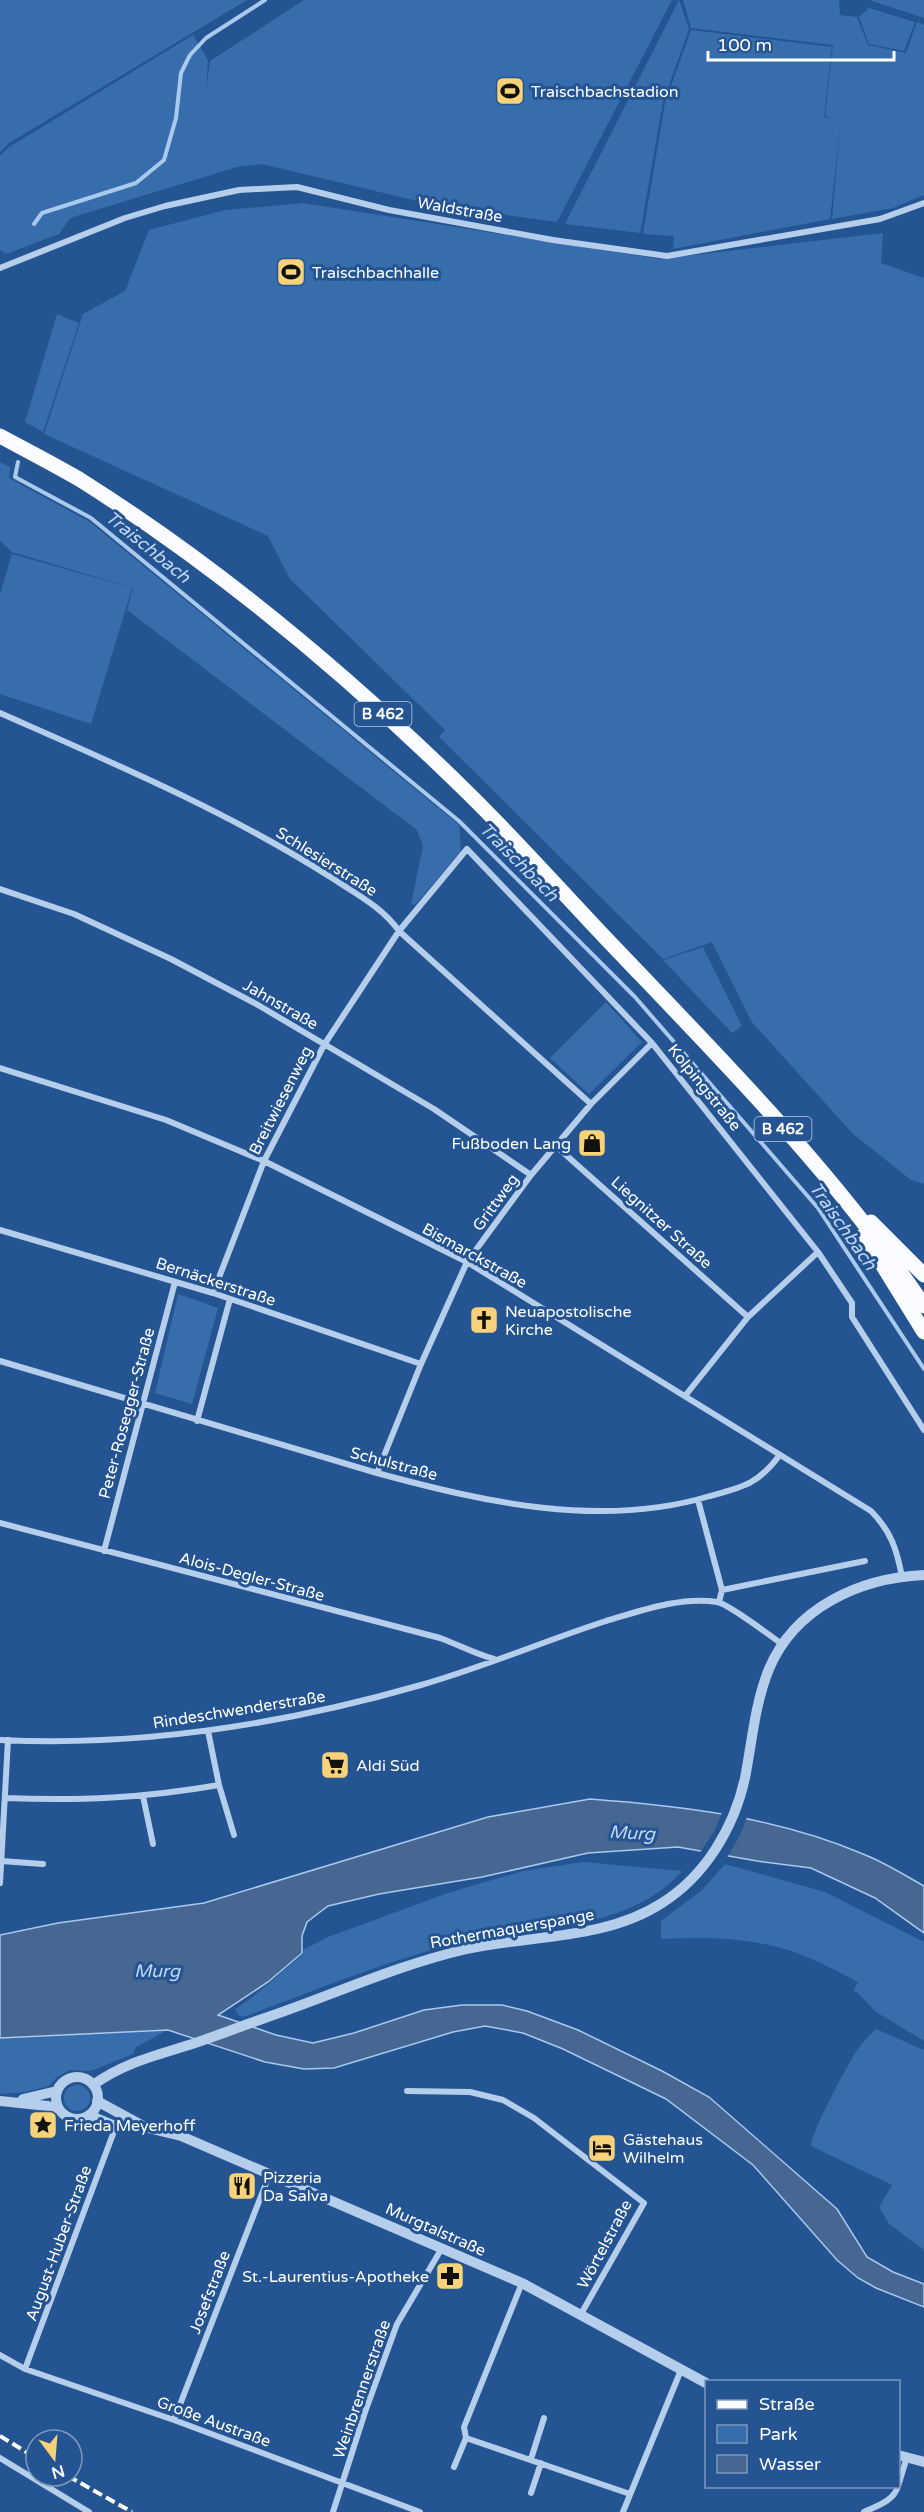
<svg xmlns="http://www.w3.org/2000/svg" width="924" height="2512" viewBox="0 0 924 2512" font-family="'Varela Round',sans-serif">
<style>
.green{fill:#386dad}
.water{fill:#456792;stroke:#a9c9ed;stroke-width:1.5}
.pier{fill:#245491}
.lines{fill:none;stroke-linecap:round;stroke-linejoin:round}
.stream{stroke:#a9c9ed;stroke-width:4}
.minor{stroke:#b5ceec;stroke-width:6}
.tertiary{stroke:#b5ceec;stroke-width:10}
.primary{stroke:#fafcff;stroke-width:15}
.rail{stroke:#fff;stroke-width:4;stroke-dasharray:10 4.5;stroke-linecap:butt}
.labels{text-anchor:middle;stroke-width:6;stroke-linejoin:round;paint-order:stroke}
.shield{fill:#245491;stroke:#bdccde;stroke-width:1.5}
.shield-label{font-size:15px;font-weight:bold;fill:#fff}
.poi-label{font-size:16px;fill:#fff;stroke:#245491;text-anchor:start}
.street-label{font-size:16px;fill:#fff;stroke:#245491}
.water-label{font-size:18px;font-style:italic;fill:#c1d8f3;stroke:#245491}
</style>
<rect width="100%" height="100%" fill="#245491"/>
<path class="green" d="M0,0H247L9,143L0,152Z
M304,0H672L557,222L434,205L262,164L237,167L70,218L59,234L6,254L0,250V156L9,147L193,35L208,60L206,92L210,61Z
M679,0L689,29L663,102L640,233L565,224Z
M683,0H839L840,15L857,17L868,45L906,53L917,22L924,25V195L893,208L832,219L840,128L830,219L673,249L674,236L643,234L665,103L691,30L832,47L824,117L834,118L825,116L833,45L691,28Z
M869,0H924V18Z
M869,8L915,22L904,51L869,44L859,17Z
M303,203L660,259L883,233L881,263L924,278V1184L911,1180L853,1134L751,1021L712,942L663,959L439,737L445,730L290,579L268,536L44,434L83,314L125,291L149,230L225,210Z
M57,314L79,323L43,432L25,422Z
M0,462L10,467L9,478L90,522L459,825L461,851L415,905L411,904L423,846L417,830L127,610L133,588L12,552L0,541Z
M12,554L132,588L91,724L0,694V594Z
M703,947L742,1026L732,1033L663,960Z
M606,1002L642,1042L589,1094L550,1058Z
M178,1294L218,1308L192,1404L155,1393Z
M583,1862L682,1871C627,1935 513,1928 438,1948C371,1967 308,1993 243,2017L238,2015L235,2009C260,1993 280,1973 303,1954V1950L328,1937L448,1893L523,1871Z
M725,1864L825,1892L924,1942V2041L876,2012L857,1992L853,1991L858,1982C843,1974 828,1966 812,1959C765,1938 712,1936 661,1939V1921L702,1890Z
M876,2029L924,2050V2250L889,2224L879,2207L892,2185L811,2146C810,2135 851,2057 860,2046C865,2040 871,2034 876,2029Z
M168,2030L136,2047L133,2054L91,2071L70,2070L57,2077L49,2086L25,2092L0,2094V2038Z
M64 2098a13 13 0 1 1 26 0a13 13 0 1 1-26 0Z"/>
<path class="water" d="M590,1799C683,1806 776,1817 863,1854C884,1862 904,1875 924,1886V1933L875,1898L811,1868L757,1861L678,1847L588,1853L482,1877L379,1894L328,1906L307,1922L302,1936V1953L268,1982L218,2015L276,2035L313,2043L354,2033L424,2010L462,2005H502L527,2011L578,2030L662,2071L709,2097L837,2209L867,2257L893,2272L924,2284V2307L876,2288L858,2278L837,2260L753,2165L666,2099L563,2049L523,2033L485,2026L453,2032L334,2068L304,2069L265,2062L168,2030L0,2038V1935L58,1923L204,1903L488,1817Z"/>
<path class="pier" d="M723,1810L748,1814L740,1835L726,1859L699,1854L714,1832Z"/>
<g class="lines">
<path class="stream" d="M34,224L42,213L136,183L164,160L176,118L181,73L190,55L206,38L265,0
M18,462L15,477L91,518L459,821L635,997L818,1208L924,1369"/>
<path class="minor" d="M0,268L125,218L165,206L239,190L297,187L389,210L553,240L667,256L880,219L924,203
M0,713C113,763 227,811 332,878C356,894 382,907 399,931L591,1104
M0,889L74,914L171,959L258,1005L434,1109L531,1175
M0,1068L166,1120L264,1161L467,1262L871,1511C891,1531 897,1550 902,1577
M557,1147L748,1317
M0,1230L213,1293L421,1364
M213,1293L264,1161L324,1045L399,931L467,849L652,1043L818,1252L852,1303V1317L924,1430
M0,1361L377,1473C484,1502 601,1529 710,1496C743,1487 758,1484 779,1456
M685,1396L748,1317L818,1252
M197,1421L230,1299
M377,1473L421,1364L467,1262L531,1175L591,1104L652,1043
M698,1500L722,1590L719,1602
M0,1523L440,1638C459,1645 475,1654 494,1659
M104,1551L175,1282
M722,1590L865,1561
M0,1740C142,1747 285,1724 421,1685C484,1667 544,1641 606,1621C640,1611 681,1596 717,1602C729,1604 769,1635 782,1644
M219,1785L234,1835
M143,1796L153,1844
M5,1798C81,1801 144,1798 219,1785L208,1731
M1,1861L43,1864
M0,1883L8,1740
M407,2091L470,2092L503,2100L534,2118L644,2203L581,2314
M522,2283L464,2427L466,2438L630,2494
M0,2355L25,2369L174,2420L420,2512
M25,2369L113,2134V2125
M174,2420L270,2173
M0,2458L89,2512
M531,2459L544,2418
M454,2467L466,2438
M898,2486L907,2457
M531,2493L541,2463
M333,2512L365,2412L397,2324L442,2248
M623,2512L681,2370
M864,2512C877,2506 894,2501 898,2486"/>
<path class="tertiary" d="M56 2098a21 21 0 1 1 42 0a21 21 0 1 1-42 0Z
M93,2085C124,2062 159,2055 195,2043C219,2035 242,2026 265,2018C333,1995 397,1965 467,1949C531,1935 605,1940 662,1903C705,1876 734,1828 745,1778C752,1742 755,1703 769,1669C795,1607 860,1578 924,1575
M23,2099L57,2091
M0,2101L48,2106L59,2109
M97,2101L143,2126
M89,2115L113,2125L144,2127L181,2136L522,2283L706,2383
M898,2455L924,2462"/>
<path class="primary" d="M0,436C26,450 53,464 79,479C219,567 350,677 468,793C520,844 568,899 618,951C726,1064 837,1176 924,1306
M871,1222L924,1275
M864,1235L924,1332"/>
<path class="rail" d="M0,2436L36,2458
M68,2476L132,2512"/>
</g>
<defs>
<g id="stadium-square" transform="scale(1.5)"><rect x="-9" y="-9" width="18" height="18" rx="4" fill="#f7d278" stroke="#245491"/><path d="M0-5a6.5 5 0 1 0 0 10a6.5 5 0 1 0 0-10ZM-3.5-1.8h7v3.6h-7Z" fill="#111"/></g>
<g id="shop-square" transform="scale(1.5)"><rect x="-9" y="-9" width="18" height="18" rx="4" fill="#f7d278" stroke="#245491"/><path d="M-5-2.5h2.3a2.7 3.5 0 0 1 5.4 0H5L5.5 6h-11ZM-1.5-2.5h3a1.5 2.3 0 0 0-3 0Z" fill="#111"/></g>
<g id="church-square" transform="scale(1.5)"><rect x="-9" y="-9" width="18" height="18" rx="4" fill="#f7d278" stroke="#245491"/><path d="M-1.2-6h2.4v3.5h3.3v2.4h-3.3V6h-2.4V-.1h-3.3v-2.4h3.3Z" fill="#111"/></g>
<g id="supermarket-square" transform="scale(1.5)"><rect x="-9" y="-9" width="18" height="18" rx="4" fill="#f7d278" stroke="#245491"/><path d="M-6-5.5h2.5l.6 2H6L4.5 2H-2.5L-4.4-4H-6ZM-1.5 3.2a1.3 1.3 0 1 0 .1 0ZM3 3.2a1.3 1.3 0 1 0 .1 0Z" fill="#111"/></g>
<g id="sight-square" transform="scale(1.5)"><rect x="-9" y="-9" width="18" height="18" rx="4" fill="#f7d278" stroke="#245491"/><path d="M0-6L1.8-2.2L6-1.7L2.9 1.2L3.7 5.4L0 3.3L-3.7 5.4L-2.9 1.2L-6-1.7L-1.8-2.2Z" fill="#111"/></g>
<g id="hotel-square" transform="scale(1.5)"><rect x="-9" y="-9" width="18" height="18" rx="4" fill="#f7d278" stroke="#245491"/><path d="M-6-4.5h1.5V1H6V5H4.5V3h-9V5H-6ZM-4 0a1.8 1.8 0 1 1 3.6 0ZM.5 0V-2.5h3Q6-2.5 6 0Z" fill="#111"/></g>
<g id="restaurant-square" transform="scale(1.5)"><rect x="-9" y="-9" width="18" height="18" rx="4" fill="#f7d278" stroke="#245491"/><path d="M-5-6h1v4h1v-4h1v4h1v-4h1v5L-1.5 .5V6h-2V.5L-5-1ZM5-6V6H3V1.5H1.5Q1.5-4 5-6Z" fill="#111"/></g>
<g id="pharmacy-square" transform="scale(1.5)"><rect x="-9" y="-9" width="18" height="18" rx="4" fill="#f7d278" stroke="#245491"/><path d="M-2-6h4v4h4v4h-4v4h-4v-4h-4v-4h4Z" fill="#111"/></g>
</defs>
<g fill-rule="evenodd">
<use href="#stadium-square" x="510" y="91"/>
<use href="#stadium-square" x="291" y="272"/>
<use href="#shop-square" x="592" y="1143"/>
<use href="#church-square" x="484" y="1320"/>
<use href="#supermarket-square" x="335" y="1765"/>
<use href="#sight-square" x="43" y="2125"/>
<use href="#hotel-square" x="602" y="2148"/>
<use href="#restaurant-square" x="242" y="2186"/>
<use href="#pharmacy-square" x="450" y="2276"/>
</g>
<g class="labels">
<g class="shield">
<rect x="354.5" y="702" width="57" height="24" rx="4.5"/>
<rect x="754.5" y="1117" width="57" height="24" rx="4.5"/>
</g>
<g class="shield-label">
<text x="383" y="719">B 462</text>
<text x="783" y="1134">B 462</text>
</g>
<g class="poi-label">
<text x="531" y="97">Traischbachstadion</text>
<text x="312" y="278">Traischbachhalle</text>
<text x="571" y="1149" text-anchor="end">Fußboden Lang</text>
<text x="505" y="1317">Neuapostolische<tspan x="505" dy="18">Kirche</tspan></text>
<text x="356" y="1771">Aldi Süd</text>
<text x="64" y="2131">Frieda Meyerhoff</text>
<text x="623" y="2145">Gästehaus<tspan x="623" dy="18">Wilhelm</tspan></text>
<text x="263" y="2183">Pizzeria<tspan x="263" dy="18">Da Salva</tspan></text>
<text x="429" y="2282" text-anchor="end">St.-Laurentius-Apotheke</text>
</g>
<g class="street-label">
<text transform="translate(460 209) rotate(10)" y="6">Waldstraße</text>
<text transform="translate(327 861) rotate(32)" y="6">Schlesierstraße</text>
<text transform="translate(281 1004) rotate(30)" y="6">Jahnstraße</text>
<text transform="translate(705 1087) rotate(51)" y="6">Kolpingstraße</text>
<text transform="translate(280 1100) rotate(-63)" y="6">Breitwiesenweg</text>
<text transform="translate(495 1202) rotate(-54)" y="6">Grittweg</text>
<text transform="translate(662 1222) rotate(42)" y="6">Liegnitzer Straße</text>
<text transform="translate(475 1255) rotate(29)" y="6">Bismarckstraße</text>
<text transform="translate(216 1281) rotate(18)" y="6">Bernäckerstraße</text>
<text transform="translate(126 1413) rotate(-75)" y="6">Peter-Rosegger-Straße</text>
<text transform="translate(394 1463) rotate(15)" y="6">Schulstraße</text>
<text transform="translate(252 1576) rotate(15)" y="6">Alois-Degler-Straße</text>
<text transform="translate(239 1709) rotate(-9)" y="6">Rindeschwenderstraße</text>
<text transform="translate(512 1928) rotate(-10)" y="6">Rothermaquerspange</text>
<text transform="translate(436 2229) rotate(24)" y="6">Murgtalstraße</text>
<text transform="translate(58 2243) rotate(-70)" y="6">August-Huber-Straße</text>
<text transform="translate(604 2244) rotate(-62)" y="6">Wörtelstraße</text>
<text transform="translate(209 2292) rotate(-69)" y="6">Josefstraße</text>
<text transform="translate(361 2389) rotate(-71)" y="6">Weinbrennerstraße</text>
<text transform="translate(214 2421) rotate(20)" y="6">Große Austraße</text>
</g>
<g class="water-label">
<text transform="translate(148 547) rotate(39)" y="6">Traischbach</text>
<text transform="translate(519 862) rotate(45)" y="6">Traischbach</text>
<text transform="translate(843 1226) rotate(55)" y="6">Traischbach</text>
<text transform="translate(632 1833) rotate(3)" y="6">Murg</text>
<text x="157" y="1977">Murg</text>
</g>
</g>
<rect x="705" y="2380" width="195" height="108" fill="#245491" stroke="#7c98bd" stroke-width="1.5"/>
<rect x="717" y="2400" width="30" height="9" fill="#fafcff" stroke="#7c98bd" stroke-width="1.5"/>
<text x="759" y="2410" font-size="18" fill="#ffffff">Straße</text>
<rect x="717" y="2425" width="30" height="18" fill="#386dad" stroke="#7c98bd" stroke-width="1.5"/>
<text x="759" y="2440" font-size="18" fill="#ffffff">Park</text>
<rect x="717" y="2455" width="30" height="18" fill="#456792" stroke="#7c98bd" stroke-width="1.5"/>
<text x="759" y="2470" font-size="18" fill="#ffffff">Wasser</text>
<g transform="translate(54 2458) rotate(164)"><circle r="28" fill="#245491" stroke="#7c98bd" stroke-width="1.5"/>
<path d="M0-4.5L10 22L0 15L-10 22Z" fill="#f7d278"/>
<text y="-9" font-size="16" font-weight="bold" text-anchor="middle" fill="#ffffff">N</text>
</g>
<path d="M708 51v9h186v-9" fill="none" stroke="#ffffff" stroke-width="3"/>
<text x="717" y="51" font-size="18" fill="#ffffff" stroke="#245491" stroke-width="4.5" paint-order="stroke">100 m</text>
</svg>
